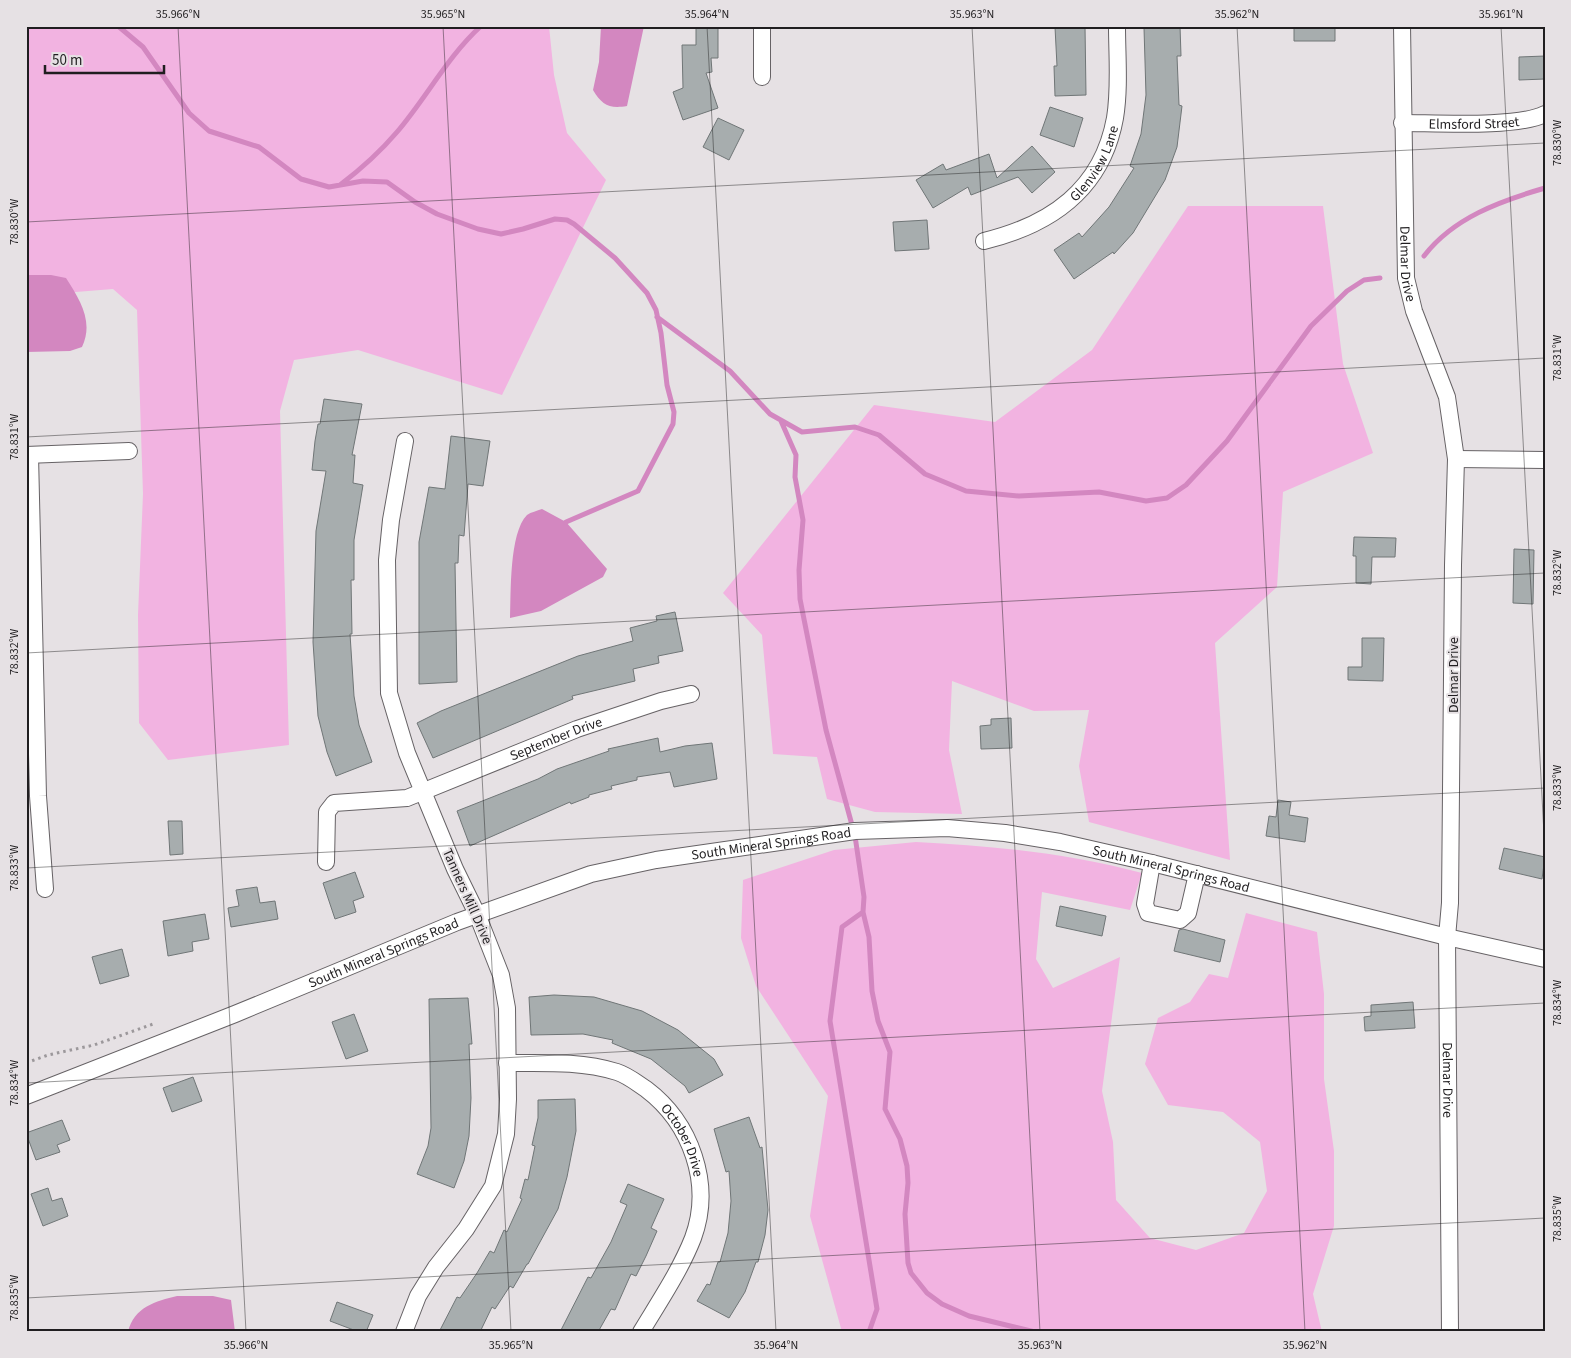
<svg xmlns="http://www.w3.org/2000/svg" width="1571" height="1358" viewBox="0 0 1571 1358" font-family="'Source Sans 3',sans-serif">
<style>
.green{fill:#f2b3e1}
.water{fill:#d387c0}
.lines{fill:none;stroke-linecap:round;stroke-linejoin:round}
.stream{stroke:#d387c0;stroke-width:5}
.building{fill:#a7adae;stroke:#707677}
.minor-casing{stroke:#666265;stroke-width:18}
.path{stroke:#9c989b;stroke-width:3;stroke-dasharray:2.5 4;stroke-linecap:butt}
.minor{stroke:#fff;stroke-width:16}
.ticks{fill:none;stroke:#201e20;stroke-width:1;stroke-opacity:0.45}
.labels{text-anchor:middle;stroke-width:4;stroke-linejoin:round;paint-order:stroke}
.street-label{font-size:14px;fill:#201e20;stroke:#e6e1e4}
.neatline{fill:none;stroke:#201e20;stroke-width:2}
.ticks-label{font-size:12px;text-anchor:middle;fill:#201e20}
</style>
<rect width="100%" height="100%" fill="#e6e1e4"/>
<path class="green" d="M26,26H549L554,75L567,133L606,180L502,395L358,350L294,360L280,411L289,745L168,760L139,723L138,615L143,494L137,310L113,289L26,296Z
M1188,206H1323L1343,364L1373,453L1283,492L1277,587L1215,643L1230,860L1089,822L1079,766L1089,710L1034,711L952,681L949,750L962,814L875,812L827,799L817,757L773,754L762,635L723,593L874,405L995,422L1092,350Z
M916,842C993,846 1067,853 1142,873L1130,910L1042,892L1036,959L1053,988L1120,957L1102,1091L1113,1142L1116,1200L1150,1238L1196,1250L1244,1233L1267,1191L1260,1142L1223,1112L1168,1105L1145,1064L1158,1018L1190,1002L1209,974L1228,978L1246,913L1317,932L1324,994V1079L1334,1151V1226L1313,1294L1322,1332H842L810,1216L828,1096L756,986L741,938L743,880L834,850Z"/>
<path class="water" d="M601,26H644L627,106C609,109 602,105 593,90L599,62Z
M26,275H51L66,278C80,300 94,322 82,347L70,351L26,352Z
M542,509L566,522L607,569L603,577L541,611L510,618C511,594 509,533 527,515C531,512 537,511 542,509Z
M177,1296H213L231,1300L235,1332H128C134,1307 156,1301 177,1296Z"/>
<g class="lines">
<path class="stream" d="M118,26L143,47L189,113L209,131L259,147L301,179L329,187L363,181L387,182L415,202L437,214L478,229L501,234L523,229L555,219L567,220L574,224L615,258L647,293L656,310L661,333L667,385L674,412L673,424L638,491L566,522
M340,185C361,169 380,152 397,132C427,97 447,57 481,26
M1424,256C1453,218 1500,201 1545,188
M657,317L730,371L770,414L802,432L855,427L879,435L925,474L966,491L1019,496L1099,492L1146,501L1167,498L1186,485L1227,441L1311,326L1347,291L1364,280L1380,278
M781,421L796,455L795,477L803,520L799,570L800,599L826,730L855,836L864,897L863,912L869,937L872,991L878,1021L890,1052L885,1109L900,1139L907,1166L908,1183L905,1214L908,1263L911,1273L927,1293L942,1304L969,1316L1035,1332
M863,912L842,927L830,1021L877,1309L869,1332"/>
</g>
<path class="building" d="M696,26H718V58H711L712,72L706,73L718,108L683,120L673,92L683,88L682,45H696Z
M1085,26L1086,95L1055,96L1054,66H1057L1055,27Z
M1180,26L1181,56H1177L1179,105L1182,106L1177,147L1165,180L1133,233L1114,254L1113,252L1074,279L1054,250L1079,233L1082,237L1109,207L1134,168L1130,166L1141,134L1146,95L1144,28Z
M1294,26H1335V41H1294Z
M1545,56V79L1519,80V57Z
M1050,107L1083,118L1074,147L1040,135Z
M718,118L744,130L729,160L703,147Z
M1032,146L1055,172L1032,193L1018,177L971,195L968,187L933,208L916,180L943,164L946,170L989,154L997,178Z
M927,220L929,249L895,251L893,222Z
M324,399L362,404L352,455H355L353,483L363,485L354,540V580H351L352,634H350L354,696L359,725L372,762L336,776L327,752L318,716L313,642L316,531L326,471L312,470L315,441L318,424H320Z
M451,436L490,441L483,486L468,484L464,536L459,535L458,563H455L457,682L419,684V542L429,487L445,489Z
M1354,537L1396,538L1395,557H1372L1371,584L1356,583V556H1353Z
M1514,549L1534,550L1533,604L1513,603Z
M675,612L683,651L658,656L659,663L633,669L635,681L572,696L573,699L433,758L417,723L441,711L578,656L633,641L630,628L657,621L656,616Z
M1362,638H1384L1383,681L1348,680V667H1362Z
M1011,718L1012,748L981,749L980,726L991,725V719Z
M658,738L660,752L685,746L712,743L717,779L674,787L670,772L637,777V780L611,786L612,789L589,795V797L571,804L570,802L470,846L457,811L538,779L557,769L609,751L608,749Z
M1278,800L1291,802L1289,815L1308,818L1305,842L1266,836L1269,816L1276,817Z
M168,821H182L183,854L170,855Z
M1504,848L1545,857L1542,879L1499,869Z
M355,872L364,897L353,901L356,912L335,919L323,883Z
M257,887L260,903L275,901L278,919L231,927L228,908L239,906L236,890Z
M1060,906L1106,916L1102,936L1056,926Z
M205,914L209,939L192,942L193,951L168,956L163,921Z
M1183,929L1225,940L1220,962L1174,951L1179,930Z
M122,949L129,976L100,984L92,957Z
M554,995L594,997L642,1011L678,1030L714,1059L723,1075L689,1093L685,1086L651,1059L612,1043L613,1040L583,1034L531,1035L529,997Z
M468,998L472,1044H469L471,1098L469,1136L464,1161L454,1188L417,1174L428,1146L431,1128L429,999Z
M1413,1002L1415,1028L1365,1031L1364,1017L1371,1016V1005Z
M354,1014L368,1051L346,1059L332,1022Z
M193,1077L202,1101L172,1112L163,1088Z
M575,1099L576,1131L567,1177L558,1209L528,1264H527L513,1288L510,1286L495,1309L492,1307L480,1332H439L457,1297L460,1298L477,1273L490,1251L494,1253L504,1230L507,1232L522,1199L520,1198L525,1179L528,1180L535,1146L532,1145L538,1118V1100Z
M749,1117L760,1148L762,1147L768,1210L765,1235L758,1262H756L745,1292L729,1318L697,1301L707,1284L710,1285L718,1262H720L728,1233L731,1201L729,1171L726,1172L714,1129Z
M62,1120L70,1140L57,1145L60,1152L36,1160L26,1133Z
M628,1184L664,1199L651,1228L657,1231L646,1256L636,1276L631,1274L615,1310L611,1309L598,1332H560L588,1277L591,1278L611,1242L627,1205L620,1202Z
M48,1188L52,1201L62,1198L68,1216L43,1226L31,1194Z
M337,1302L373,1315L366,1332H359L330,1321Z"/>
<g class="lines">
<g class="minor-casing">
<g id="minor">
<path id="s1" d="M1402,26L1406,278L1414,311L1447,397L1456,459L1453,565L1450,903L1447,937L1450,1332"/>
<path d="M762,77V26"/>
<path id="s2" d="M1402,123C1436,123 1517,128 1545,114"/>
<path id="s3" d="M984,241C1050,225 1102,190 1115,118C1120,88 1117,56 1117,26"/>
<path d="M26,455L129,451"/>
<path d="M30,455L38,796L45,889"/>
<path d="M1456,459L1545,460"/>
<path id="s4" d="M326,862L327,812L334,803L407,798L577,729L661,701L691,694"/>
<path d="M1152,863L1145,904L1148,913L1180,920L1188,913L1197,874"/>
<path id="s5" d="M507,1063C545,1063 581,1061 617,1072C627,1075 637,1083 646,1089C691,1123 713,1184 693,1238C680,1271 659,1302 641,1332"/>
<path id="s6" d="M26,1096L235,1014L457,922L591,874L656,860L855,831L947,828L1005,833L1060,842L1152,863L1447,937L1545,959"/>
<path d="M404,1332L418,1296L436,1267L466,1229L493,1186L506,1134L508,1099L507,1008L501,975L477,914L455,869L407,753L389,693L387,560L391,520L405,441"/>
</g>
</g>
<path class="path" d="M26,1063L48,1055L94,1045L156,1023"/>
<use href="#minor" class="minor"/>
</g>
<path class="ticks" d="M178,26L246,1332M443,26L511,1332M707,26L776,1332M972,26L1040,1332M1237,26L1305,1332M1501,26L1545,853M26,222L1545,143M26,437L1545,358M26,653L1545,573M26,868L1545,788M26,1083L1545,1003M26,1298L1545,1218"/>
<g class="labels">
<g class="street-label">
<text dy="5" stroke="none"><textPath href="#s2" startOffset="72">Elmsford Street</textPath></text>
<text dy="5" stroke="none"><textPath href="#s3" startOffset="141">Glenview Lane</textPath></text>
<text dy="5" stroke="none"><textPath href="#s1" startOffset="238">Delmar Drive</textPath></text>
<text transform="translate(1453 675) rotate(-90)" y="5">Delmar Drive</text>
<text dy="5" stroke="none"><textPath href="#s4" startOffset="295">September Drive</textPath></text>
<text dy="5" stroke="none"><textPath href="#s6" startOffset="790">South Mineral Springs Road</textPath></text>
<text dy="5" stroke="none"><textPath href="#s6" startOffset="1195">South Mineral Springs Road</textPath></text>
<text transform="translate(468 896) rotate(66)" y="5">Tanners Mill Drive</text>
<text dy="5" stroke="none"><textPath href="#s6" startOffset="385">South Mineral Springs Road</textPath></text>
<text dy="5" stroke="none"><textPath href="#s1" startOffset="1062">Delmar Drive</textPath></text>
<text dy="5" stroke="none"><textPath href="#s5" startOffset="209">October Drive</textPath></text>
</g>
</g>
<rect width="1571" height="1358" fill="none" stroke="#e6e1e4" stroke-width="55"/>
<path d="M45 65v8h119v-8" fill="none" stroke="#201e20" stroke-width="2.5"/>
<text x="52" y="65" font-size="15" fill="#201e20" stroke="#e6e1e4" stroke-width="4" paint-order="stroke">50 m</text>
<rect x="28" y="28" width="1516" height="1302" class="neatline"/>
<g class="ticks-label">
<text x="178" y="18">35.966°N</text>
<text x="443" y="18">35.965°N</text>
<text x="707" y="18">35.964°N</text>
<text x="972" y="18">35.963°N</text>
<text x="1237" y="18">35.962°N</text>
<text x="1501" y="18">35.961°N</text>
<text transform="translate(1557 143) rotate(-90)" y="4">78.830°W</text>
<text transform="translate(14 222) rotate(-90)" y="4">78.830°W</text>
<text transform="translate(1557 358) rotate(-90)" y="4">78.831°W</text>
<text transform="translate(14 437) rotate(-90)" y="4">78.831°W</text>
<text transform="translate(1557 573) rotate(-90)" y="4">78.832°W</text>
<text transform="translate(14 652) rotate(-90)" y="4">78.832°W</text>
<text transform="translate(1557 788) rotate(-90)" y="4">78.833°W</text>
<text transform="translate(14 868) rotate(-90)" y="4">78.833°W</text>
<text transform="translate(1557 1003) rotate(-90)" y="4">78.834°W</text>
<text transform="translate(14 1083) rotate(-90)" y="4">78.834°W</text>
<text transform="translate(1557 1219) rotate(-90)" y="4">78.835°W</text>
<text transform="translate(14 1298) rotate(-90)" y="4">78.835°W</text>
<text x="246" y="1349">35.966°N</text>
<text x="511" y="1349">35.965°N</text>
<text x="776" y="1349">35.964°N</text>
<text x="1040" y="1349">35.963°N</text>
<text x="1305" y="1349">35.962°N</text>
</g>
</svg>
